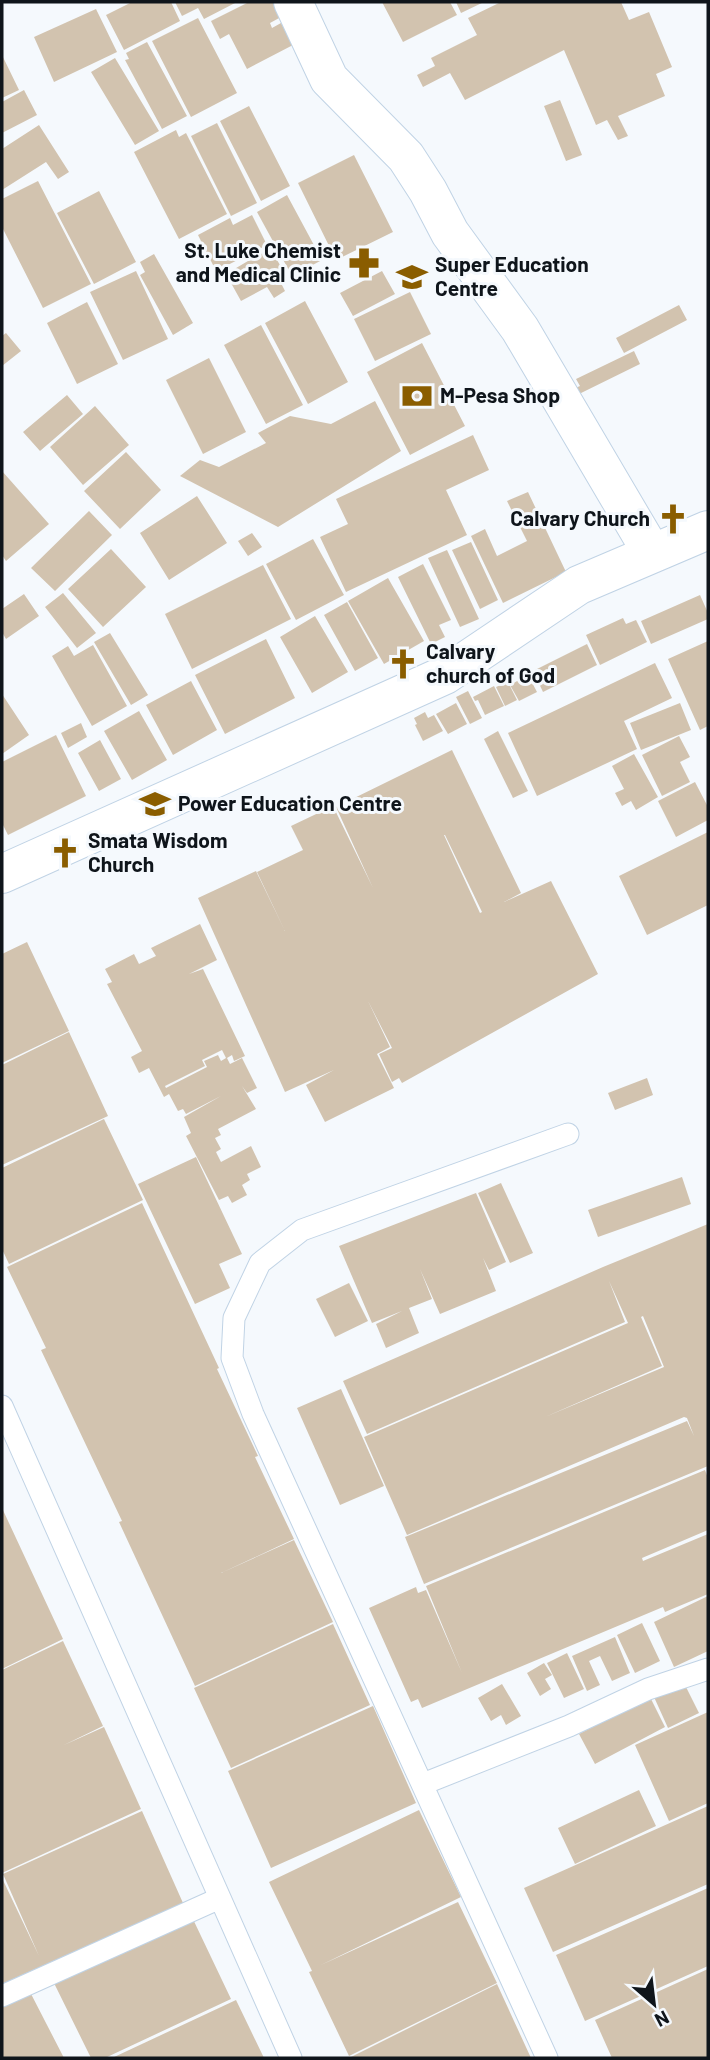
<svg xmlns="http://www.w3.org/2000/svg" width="710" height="2060" viewBox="0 0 710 2060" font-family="Barlow,sans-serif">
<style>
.building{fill:#d2c3af;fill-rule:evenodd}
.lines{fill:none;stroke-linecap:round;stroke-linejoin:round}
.lane-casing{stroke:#c0d3e5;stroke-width:23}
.street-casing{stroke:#c0d3e5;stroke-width:40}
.lane{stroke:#fff;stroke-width:21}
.street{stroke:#fff;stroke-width:38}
.labels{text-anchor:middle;stroke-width:6;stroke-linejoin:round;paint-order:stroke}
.poi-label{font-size:21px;font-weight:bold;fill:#0f151b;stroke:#f5f9fd;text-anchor:start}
</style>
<rect width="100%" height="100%" fill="#f5f9fd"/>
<path class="building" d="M132,2H171L180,21L124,50L106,15Z
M175,2H237L204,19L198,8L182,16Z
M249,2H274L281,17L270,23L272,28L281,23L293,45L247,69L229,34L220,39L211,21Z
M382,2H450L457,15L403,42Z
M456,2H484L461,13Z
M501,2H621L629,20L649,12L672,67L656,74L665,96L618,116L628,136L618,140L607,120L596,125L564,50L465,100L450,73L423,87L417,75L435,66L431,58L477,35L468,18Z
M96,9L117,52L54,82L34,37Z
M198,18L237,93L191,117L152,41Z
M147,42L187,116L162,129L125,60L129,59L126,53Z
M2,55L19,90L2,98Z
M115,58L159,131L135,145L91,72Z
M24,90L37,115L2,133V102Z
M560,100L582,155L566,161L544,106Z
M249,106L290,186L261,201L220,121Z
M217,123L257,203L231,216L191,136Z
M39,125L69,172L58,179L46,162L2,190V149Z
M176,130L179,137L186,133L227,214L179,239L134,152Z
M354,155L393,232L336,260L298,183Z
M38,181L91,284L43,308L2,227V199Z
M99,191L136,262L94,284L57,213Z
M287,195L322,260L292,276L257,212Z
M252,215L267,245L216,271L198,235L230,218L233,225Z
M270,248L287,277L280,281L285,291L274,298L267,287L241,301L226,274Z
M154,254L193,323L173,335L140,275L145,272L140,262Z
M136,271L168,339L123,360L90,292Z
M382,271L395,294L353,316L340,293Z
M410,292L431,334L375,361L354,319Z
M305,301L348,382L308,404L265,323Z
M87,302L118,364L77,384L47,323Z
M679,305L687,320L624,353L616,338Z
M261,325L303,405L266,424L224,345Z
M6,333L21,351L2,366V336Z
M422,343L465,426L410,455L367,372Z
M634,351L640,364L575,396L571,390L580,386L576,379Z
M209,358L246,432L203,454L166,380Z
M67,395L83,414L40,451L23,432Z
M375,401L401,451L278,527L180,476L200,460L219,467L266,443L258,433L290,416L331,424Z
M95,406L129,445L83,485L50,447Z
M473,435L489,470L446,490L467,535L346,592L320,537L348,524L336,499Z
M126,452L161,490L120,529L84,491Z
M2,471L49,524L6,561L2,555Z
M528,492L566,572L503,603L471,536L485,529L497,556L527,541L507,501Z
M197,496L227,543L169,580L140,533Z
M89,511L112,535L55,591L31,568Z
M252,533L262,547L248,556L238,541Z
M313,539L344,595L296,620L266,564Z
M471,542L498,600L480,609L452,550Z
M111,549L146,587L103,627L68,589Z
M447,550L479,619L460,627L428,558Z
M423,564L451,620L439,625L445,637L431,644L398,577Z
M263,565L291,619L192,669L165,614Z
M388,578L424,641L384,664L348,601Z
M63,593L96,633L77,648L45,607Z
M24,594L39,616L6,639L2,632V609Z
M700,595L708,613V619L651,644L641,621Z
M347,602L378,658L355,671L324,615Z
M315,616L348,672L312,693L280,637Z
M623,618L626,624L636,620L647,642L600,665L586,635Z
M110,633L148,695L131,705L94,642Z
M266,639L295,698L225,734L195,675Z
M708,641V726L700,730L668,659Z
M587,644L597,665L543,692L533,671Z
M93,645L127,706L92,726L52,656L68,646L74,656Z
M655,663L672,698L624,721L637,749L537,796L508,733Z
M528,675L537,692L519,701L510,685Z
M191,681L217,730L173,755L146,705Z
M508,682L517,700L505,706L496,687Z
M494,686L504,706L485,715L478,700L475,701L473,697Z
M468,691L482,718L470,724L456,697Z
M2,694L29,735L2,754Z
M456,703L467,724L448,734L436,714Z
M680,703L691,730L641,750L630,723Z
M139,711L167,760L132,780L104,731Z
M425,712L428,718L434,715L443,731L423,741L415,725L417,724L414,718Z
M81,723L87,737L68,748L61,733Z
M498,731L528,791L513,798L484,739Z
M56,735L86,796L8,835L2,823V762Z
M679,736L690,757L680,762L690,782L662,796L642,755Z
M100,740L121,779L99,791L78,753Z
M452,750L521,893L504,902L551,881L598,974L402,1083L399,1078L392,1082L379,1054L392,1048L368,1001L390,1047L377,1054L394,1088L325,1122L306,1085L334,1070L285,1092L198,898L256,871L285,931L257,872L303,850L291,826L333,806L373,888L336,807ZM444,835H445L482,912L480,913Z
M634,754L658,797L636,810L631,801L622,806L615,793L624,789L612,766Z
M695,782L708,807V820L676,837L658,801Z
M708,832V905L647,935L619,876Z
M200,924L217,960L189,974L203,969L245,1056L234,1061L232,1055L227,1058L230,1064L242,1058L257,1088L247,1093L242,1086L256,1109L218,1129L221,1135L215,1138L221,1149L216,1152L221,1162L251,1146L261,1167L247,1174L250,1180L242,1185L247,1195L232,1203L228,1196L219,1200L186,1136L191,1133L184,1117L221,1096L186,1114L183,1109L178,1111L169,1094L164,1097L149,1068L139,1073L131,1057L142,1051L107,984L112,982L105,969L134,954L139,964L156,956L151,948ZM222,1050L226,1058L221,1061L218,1055L204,1061L207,1067L166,1088L165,1086L205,1066L202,1060Z
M27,942L69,1031L2,1063V954Z
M69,1032L108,1116L2,1165V1065Z
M647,1078L653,1095L615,1110L608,1093Z
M104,1119L143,1200L9,1264L2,1249V1168Z
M196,1157L242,1254L219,1264L230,1288L195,1304L138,1184Z
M682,1177L691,1204L598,1237L588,1210Z
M501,1183L533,1253L510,1263L478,1193Z
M476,1193L506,1262L489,1270L483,1258L496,1291L440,1314L420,1269L432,1299L409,1308L419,1333L386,1348L376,1324L402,1311L372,1323L339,1246Z
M142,1203L219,1368L217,1369L258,1456L255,1457L294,1539L221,1573L294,1540L333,1622L195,1686L119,1522L122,1521L41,1350L46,1348L7,1267Z
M708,1224V1466L424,1584L405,1537L687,1421L694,1436L687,1418L684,1417L407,1535L364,1437L628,1323L609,1281L625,1322L367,1434L343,1381L603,1267ZM643,1316L664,1367L545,1417L662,1366L641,1317Z
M349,1283L368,1321L335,1337L316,1299Z
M341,1389L384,1486L340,1505L297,1408Z
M705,1470L708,1478V1530L642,1558L643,1561L708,1534V1594L665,1612L663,1607L422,1708L418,1699L411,1702L369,1608L416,1587L418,1593L426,1590L462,1673L426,1586Z
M2,1508L63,1639L2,1669Z
M708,1596V1651L674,1667L654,1622Z
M642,1623L660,1661L635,1673L617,1635Z
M333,1624L370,1705L231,1768L194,1688Z
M615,1637L630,1673L612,1681L600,1656L589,1661L600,1685L587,1691L572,1656Z
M63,1641L103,1726L64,1745L104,1727L141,1809L2,1873V1670Z
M567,1653L584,1689L564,1698L547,1663Z
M544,1663L552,1675L545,1679L551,1689L540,1696L527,1673Z
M684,1683L699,1713L668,1728L654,1697Z
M502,1684L521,1716L506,1725L501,1715L491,1721L478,1698Z
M650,1697L665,1727L595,1764L579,1734Z
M373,1706L416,1803L271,1868L228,1771Z
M708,1712V1803L669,1821L635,1745Z
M639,1790L656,1826L575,1864L558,1828Z
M708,1806V1884L553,1952L524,1888Z
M419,1810L461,1897L321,1965L458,1902L497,1983L349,2056L309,1972L312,1971L269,1882Z
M142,1811L183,1903L2,1984V1878L39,1956L3,1874Z
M708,1888V1966L585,2021L556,1955Z
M191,1915L231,1999L105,2058H91L51,1977Z
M708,1969V2058H612L595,2020Z
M497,1984L531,2058H349Z
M29,1990L64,2058H2V2004Z
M236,2000L264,2058H112Z"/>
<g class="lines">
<g class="lane-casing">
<path id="lane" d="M2,1406L291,2058
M423,1784L569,1726L648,1689L708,1669
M2,1996L220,1898
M547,2058L253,1414L232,1358L234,1318L260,1263L302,1230L568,1134"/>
</g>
<g class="street-casing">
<path id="street" d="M293,2L329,79L406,157L428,191L450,233L520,329L652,553
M2,874L445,675L579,585L708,530"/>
</g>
<use href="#lane" class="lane"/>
<use href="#street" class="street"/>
</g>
<defs>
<g id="pharmacy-bare" transform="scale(2.415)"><path d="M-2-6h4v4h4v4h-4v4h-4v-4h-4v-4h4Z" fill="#8a5d00" stroke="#f5f9fd" stroke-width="2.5" paint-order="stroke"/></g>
<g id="school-bare" transform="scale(2.415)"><path d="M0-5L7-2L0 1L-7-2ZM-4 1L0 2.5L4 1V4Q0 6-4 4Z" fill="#8a5d00" stroke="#f5f9fd" stroke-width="2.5" paint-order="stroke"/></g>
<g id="bank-bare" transform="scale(2.415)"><path d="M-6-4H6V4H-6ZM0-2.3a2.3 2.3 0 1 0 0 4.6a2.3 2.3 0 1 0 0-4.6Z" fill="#8a5d00" stroke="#f5f9fd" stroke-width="2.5" paint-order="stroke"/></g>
<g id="church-bare" transform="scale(2.415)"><path d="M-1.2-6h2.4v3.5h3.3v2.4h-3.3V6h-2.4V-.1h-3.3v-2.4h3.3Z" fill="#8a5d00" stroke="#f5f9fd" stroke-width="2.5" paint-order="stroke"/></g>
</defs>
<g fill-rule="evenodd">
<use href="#pharmacy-bare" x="364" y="263"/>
<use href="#school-bare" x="412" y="277"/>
<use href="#bank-bare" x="417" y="396"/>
<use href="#church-bare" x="673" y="519"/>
<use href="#church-bare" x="403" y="664"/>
<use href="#school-bare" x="155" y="804"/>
<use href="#church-bare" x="65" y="853"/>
</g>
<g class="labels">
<g class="poi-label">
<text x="341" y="258" text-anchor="end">St. Luke Chemist<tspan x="341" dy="24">and Medical Clinic</tspan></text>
<text x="435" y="272">Super Education<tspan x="435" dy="24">Centre</tspan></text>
<text x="440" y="403">M-Pesa Shop</text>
<text x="650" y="526" text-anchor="end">Calvary Church</text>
<text x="426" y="659">Calvary<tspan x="426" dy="24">church of God</tspan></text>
<text x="178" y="811">Power Education Centre</text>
<text x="88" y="848">Smata Wisdom<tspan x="88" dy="24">Church</tspan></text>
</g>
</g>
<rect width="710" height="2060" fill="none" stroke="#0f151b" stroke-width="7"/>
<g transform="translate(654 2004) rotate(152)" stroke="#f5f9fd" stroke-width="5" paint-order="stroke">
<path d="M0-5L12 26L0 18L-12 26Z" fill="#0f151b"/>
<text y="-10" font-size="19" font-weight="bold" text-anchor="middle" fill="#0f151b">N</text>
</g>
</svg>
